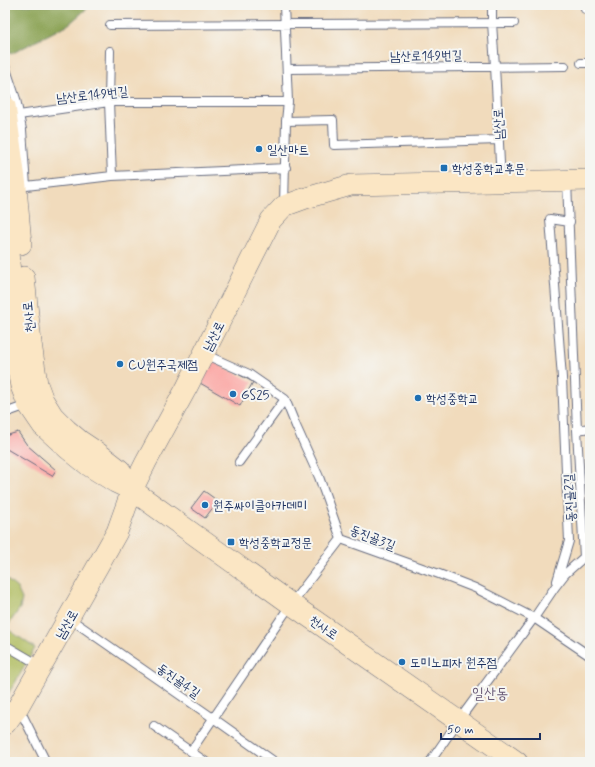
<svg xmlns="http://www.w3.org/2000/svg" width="595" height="767" viewBox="0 0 595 767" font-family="Mynerve,'Poor Story',sans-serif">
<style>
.green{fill:#afbb5d;stroke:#65755e}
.forest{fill:#8ba354;stroke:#536959}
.building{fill:#fba9a6}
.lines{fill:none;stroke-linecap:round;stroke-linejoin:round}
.lane-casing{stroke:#666b7f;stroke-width:10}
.secondary-casing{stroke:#666b7f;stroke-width:22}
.lane{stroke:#fff;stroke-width:8}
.secondary{stroke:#fbe6c4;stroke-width:21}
.poi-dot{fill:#1f6fb2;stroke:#f6f6f2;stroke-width:1.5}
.labels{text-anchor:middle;stroke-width:4;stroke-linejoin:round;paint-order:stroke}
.street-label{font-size:13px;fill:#1b2f5e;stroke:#f6f6f2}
.poi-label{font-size:13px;fill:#1b2f5e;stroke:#f6f6f2;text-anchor:start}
.quarter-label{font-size:15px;fill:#695a77;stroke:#f6f6f2}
</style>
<rect width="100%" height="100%" fill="#f6f6f2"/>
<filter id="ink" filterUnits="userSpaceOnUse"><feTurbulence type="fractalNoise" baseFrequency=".025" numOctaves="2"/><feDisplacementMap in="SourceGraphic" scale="8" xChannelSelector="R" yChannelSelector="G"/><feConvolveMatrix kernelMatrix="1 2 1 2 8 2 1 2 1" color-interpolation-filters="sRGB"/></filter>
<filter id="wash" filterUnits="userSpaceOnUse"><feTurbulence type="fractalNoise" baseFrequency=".012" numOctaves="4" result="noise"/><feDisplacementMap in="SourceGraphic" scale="16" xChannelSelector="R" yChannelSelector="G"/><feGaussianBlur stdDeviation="0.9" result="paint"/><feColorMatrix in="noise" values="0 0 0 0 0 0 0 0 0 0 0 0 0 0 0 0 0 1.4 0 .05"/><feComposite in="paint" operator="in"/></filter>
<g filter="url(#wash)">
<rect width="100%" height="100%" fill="#f1dbbc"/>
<path class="green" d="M5,578L17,588L22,599L20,608L6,628L35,648L15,683L5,698Z"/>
<path class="forest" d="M5,5H91L69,24L11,54L5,40Z"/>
<g id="blocks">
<path class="building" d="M211,360L253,382L240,406L200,383Z
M18,432L27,445L56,470L52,476L5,448V436Z
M204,491L218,501L205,518L191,508Z"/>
</g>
</g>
<g filter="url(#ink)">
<use href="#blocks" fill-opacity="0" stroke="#666b7f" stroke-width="1"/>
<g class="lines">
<g class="lane-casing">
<path id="lane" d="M284,5L288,102L286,121L284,205
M492,5V23L495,66L501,182
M585,9H590
M110,25L514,23
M110,51L109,102L112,176
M581,63H590
M5,66L16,99L22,130L26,186L112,176L286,168
M287,69L565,66
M19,115L109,102H288
M286,121L333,120L334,145L499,140
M204,354L249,374L285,399L296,426L319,477L341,539L439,574L475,588L534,618L590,656
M5,413L27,405
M577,430L590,428
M239,462L285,399
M557,581L569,541L562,378L550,219L570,222
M69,618L213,718L275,762
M5,645L41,666
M19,708L46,762
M154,726L206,762
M191,751L291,604L341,539
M430,762L459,720L534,618L555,587L565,574L584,557L577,430L567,181"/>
</g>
<g class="secondary-casing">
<path id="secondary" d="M5,106L16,187L21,244
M5,223L12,292L14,350L21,386L28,404L43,426L67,448L88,465L115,482L132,490L291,604L517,762
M24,277L31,343L37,384L43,400L53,416L67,430L80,441L98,453L120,470L126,479
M5,724L18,707L117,532L132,490L146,462L187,387L271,220L284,206L306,198L351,185L590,180"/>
</g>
<use href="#lane" class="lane"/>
<use href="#secondary" class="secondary"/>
</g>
</g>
<g class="poi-dot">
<circle cx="259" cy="149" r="4"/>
<rect x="440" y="164" width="8" height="8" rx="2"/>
<circle cx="120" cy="364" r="4"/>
<circle cx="233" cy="394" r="4"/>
<circle cx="418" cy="398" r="4"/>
<circle cx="205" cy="505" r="4"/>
<rect x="227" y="538" width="8" height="8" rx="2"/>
<circle cx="402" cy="662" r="4"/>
</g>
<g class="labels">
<g class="street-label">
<text transform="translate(426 55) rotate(-1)" y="5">남산로149번길</text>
<text transform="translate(92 94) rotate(-6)" y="5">남산로149번길</text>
<text transform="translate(498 124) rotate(-93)" y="5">남산로</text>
<text transform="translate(28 317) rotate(-96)" y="5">천사로</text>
<text transform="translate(213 336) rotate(-63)" y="5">남산로</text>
<text transform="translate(569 498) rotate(-93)" y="5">동진골2길</text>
<text transform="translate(373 537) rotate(21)" y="5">동진골3길</text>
<text transform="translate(66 624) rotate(-60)" y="5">남산로</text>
<text transform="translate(324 627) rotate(35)" y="5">천사로</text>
<text transform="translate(179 680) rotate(35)" y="5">동진골4길</text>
</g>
<g class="poi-label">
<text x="267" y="154">일산마트</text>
<text x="452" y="173">학성중학교후문</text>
<text x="128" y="369">CU원주국제점</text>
<text x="241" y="399">GS25</text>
<text x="426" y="403">학성중학교</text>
<text x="213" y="510">원주싸이클아카데미</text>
<text x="239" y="547">학성중학교정문</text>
<text x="410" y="667">도미노피자 원주점</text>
</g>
<g class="quarter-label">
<text x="490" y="698">일산동</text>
</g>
</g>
<rect width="595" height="767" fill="none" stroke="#f6f6f2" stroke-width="20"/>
<path d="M441 733v6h99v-6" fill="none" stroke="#1b2f5e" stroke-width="2"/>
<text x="447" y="733" font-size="12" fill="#1b2f5e" stroke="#f6f6f2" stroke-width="3" paint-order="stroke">50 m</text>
</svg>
